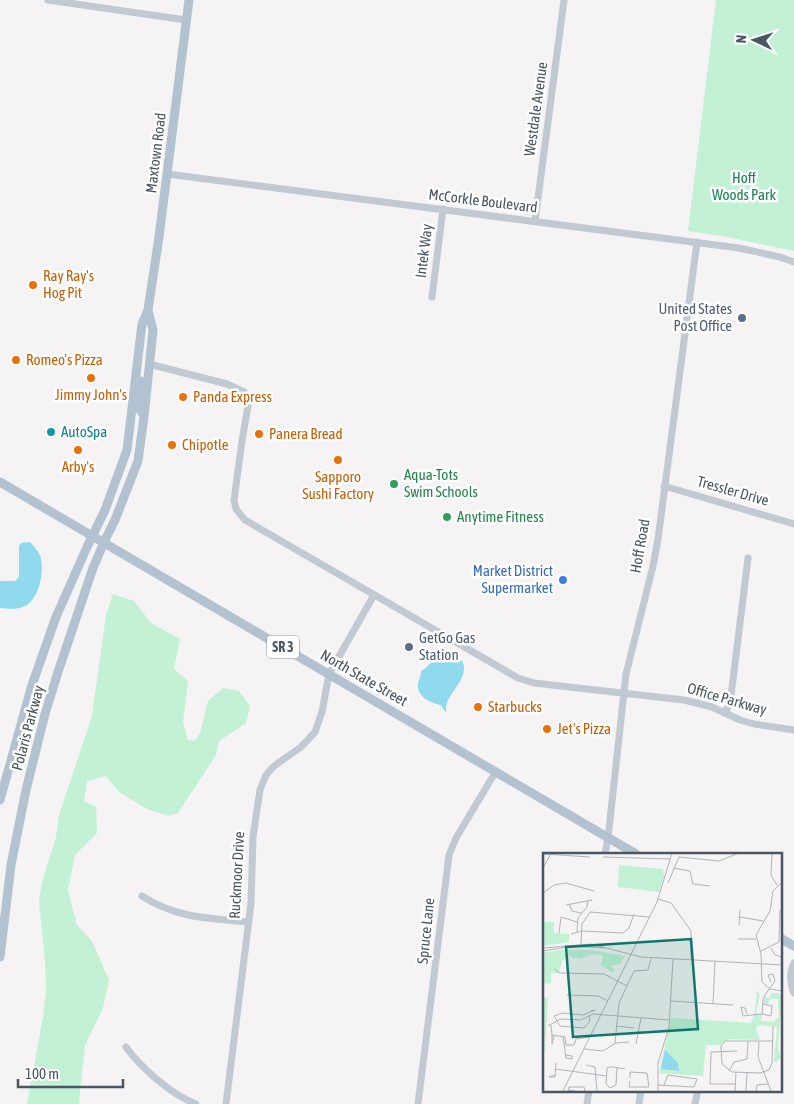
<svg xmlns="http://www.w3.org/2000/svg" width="794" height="1104" viewBox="0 0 794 1104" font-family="'Asap Condensed',sans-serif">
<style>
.green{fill:#c3f1d5}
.water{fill:#90daee}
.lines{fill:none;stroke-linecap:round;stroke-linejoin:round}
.minor{stroke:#c1cad2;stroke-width:7}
.major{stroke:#b3c2d1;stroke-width:9}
.food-dot{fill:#e8710a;stroke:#fff;stroke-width:2}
.service-dot{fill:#5c6f8a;stroke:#fff;stroke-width:2}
.culture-dot{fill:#0f9aa8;stroke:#fff;stroke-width:2}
.leisure-dot{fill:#2e9e5b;stroke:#fff;stroke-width:2}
.shop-dot{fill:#3f7fe0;stroke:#fff;stroke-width:2}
.labels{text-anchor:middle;stroke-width:5;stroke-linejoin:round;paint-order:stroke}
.shield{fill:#fff;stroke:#808990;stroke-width:1}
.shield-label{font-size:14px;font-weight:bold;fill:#4a5661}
.street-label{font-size:15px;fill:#4a5661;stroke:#fff}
.park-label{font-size:15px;fill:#17864f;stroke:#fff}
.food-label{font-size:15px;fill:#c56008;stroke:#fff;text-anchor:start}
.service-label{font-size:15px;fill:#4e5e75;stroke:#fff;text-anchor:end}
.culture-label{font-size:15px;fill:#0d838f;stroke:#fff;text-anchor:start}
.leisure-label{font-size:15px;fill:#27864d;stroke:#fff;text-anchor:start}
.shop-label{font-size:15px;fill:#366cbe;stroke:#fff;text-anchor:end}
.inset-road{fill:none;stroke:#b1b4b9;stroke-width:1}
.view{fill:#0f766e;fill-opacity:0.15;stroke:#0f766e;stroke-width:2.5}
.inset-edge{fill:none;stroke:#4a5661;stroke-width:2.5}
</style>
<rect width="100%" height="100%" fill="#f5f3f3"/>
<path class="green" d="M716,0H794V251L722,236L688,231Z
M113,594L134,601L151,623L180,639L174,669L188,681L183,723L188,740L195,741L200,733L208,701L223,688L239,691L250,706L246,723L219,741L216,755L178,813L168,816L147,809L119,792L106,776L87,781L84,801L96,807L97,833L75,855L68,890L77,925L92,941L109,980L103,1008L85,1046L79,1100L80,1104H27L43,1017L46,991L45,960L39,902L42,882L56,837L59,815L92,716L106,615Z"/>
<path class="water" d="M30,542C34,546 37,550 40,555C45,569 40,596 27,605C19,610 9,609 0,608V581H15L19,577V546L21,543Z
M441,658L455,661L461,660C471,673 454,688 448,700C446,704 446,708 446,713L441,705C431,703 416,697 418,683C419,679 421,676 421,671C429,667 431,659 441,658Z"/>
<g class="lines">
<path class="minor" d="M48,0L186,20
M167,174L739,248L780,257L794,262
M535,221L564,0
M432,297L443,209
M149,364L227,384L244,392L249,400L242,441L234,500L236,509L245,520L518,678L534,683L684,700L712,707L740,720L754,724L794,730
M664,486L794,524
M724,713L730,704L748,558
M605,854L608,838L626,674L653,566L658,539L697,242
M142,896C178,919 209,918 249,922
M794,963C789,973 790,983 794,993
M126,1047C141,1068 172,1095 196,1104
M226,1104L251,903L253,837L260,790L266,775L274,766L301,747L315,732L322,712L329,674L374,595
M418,1104L449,855L456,838L496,771
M587,1104L589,1090
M639,1104L641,1090
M695,1104L698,1090"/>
<path class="major" d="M141,381L140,410L143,414
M0,482L636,854
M0,800L32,685L56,617L87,547L105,510L127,450L142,324L148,310L159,237L189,0
M780,938L794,946
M0,957L11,865L26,790L45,714L58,672L93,568L104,542L115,520L138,461L144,417L153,330L148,310"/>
</g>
<g class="food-dot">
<circle cx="33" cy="285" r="5"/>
<circle cx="16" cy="360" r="5"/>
<circle cx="91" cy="378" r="5"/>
<circle cx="183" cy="397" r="5"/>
<circle cx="259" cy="434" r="5"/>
<circle cx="172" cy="445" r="5"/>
<circle cx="78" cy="450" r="5"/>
<circle cx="338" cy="460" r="5"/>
<circle cx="478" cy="707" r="5"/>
<circle cx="547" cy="729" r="5"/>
</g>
<g class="service-dot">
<circle cx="742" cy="318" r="5"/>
<circle cx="409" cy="647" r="5"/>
</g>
<circle class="culture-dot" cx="51" cy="432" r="5"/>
<g class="leisure-dot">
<circle cx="394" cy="484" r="5"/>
<circle cx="447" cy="517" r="5"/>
</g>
<circle class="shop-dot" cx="563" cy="580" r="5"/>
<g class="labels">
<rect class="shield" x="267" y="635.5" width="32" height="23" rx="4"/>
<g class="shield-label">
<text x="283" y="652">SR 3</text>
</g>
<g class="street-label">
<text transform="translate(536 109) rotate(-82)" y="5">Westdale Avenue</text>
<text transform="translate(156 153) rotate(-83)" y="5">Maxtown Road</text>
<text transform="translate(483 201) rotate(7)" y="5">McCorkle Boulevard</text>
<text transform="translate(424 251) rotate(-83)" y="5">Intek Way</text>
<text transform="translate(733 491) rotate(16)" y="5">Tressler Drive</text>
<text transform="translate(640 546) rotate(-80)" y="5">Hoff Road</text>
<text transform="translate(364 678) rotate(30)" y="5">North State Street</text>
<text transform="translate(727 699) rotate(16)" y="5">Office Parkway</text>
<text transform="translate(28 728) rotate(-75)" y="5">Polaris Parkway</text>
<text transform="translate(237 875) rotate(-87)" y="5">Ruckmoor Drive</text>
<text transform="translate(426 931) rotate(-84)" y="5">Spruce Lane</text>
</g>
<g class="park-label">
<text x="744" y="183">Hoff<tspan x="744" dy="17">Woods Park</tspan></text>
</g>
<g class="food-label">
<text x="43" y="281">Ray Ray's<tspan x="43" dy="17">Hog Pit</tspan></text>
<text x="26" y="365">Romeo's Pizza</text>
<text x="91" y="400" text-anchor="middle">Jimmy John's</text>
<text x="193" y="402">Panda Express</text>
<text x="269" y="439">Panera Bread</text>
<text x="182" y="450">Chipotle</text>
<text x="78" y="472" text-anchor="middle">Arby's</text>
<text x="338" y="482" text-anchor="middle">Sapporo<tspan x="338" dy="17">Sushi Factory</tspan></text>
<text x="488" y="712">Starbucks</text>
<text x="557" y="734">Jet's Pizza</text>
</g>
<g class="service-label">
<text x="732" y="314">United States<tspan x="732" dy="17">Post Office</tspan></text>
<text x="419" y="643" text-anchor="start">GetGo Gas<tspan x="419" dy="17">Station</tspan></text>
</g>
<g class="culture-label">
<text x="61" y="437">AutoSpa</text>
</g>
<g class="leisure-label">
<text x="404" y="480">Aqua-Tots<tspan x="404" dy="17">Swim Schools</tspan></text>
<text x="457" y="522">Anytime Fitness</text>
</g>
<g class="shop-label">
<text x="553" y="576">Market District<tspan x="553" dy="17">Supermarket</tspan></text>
</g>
</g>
<g transform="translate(543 853)">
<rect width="239" height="239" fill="#f5f3f3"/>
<path d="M76,12L120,16L121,23L116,39L75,34ZM0,69H11V80L26,81V89L0,93ZM17,97H49L82,103L77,111L66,113L72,116L70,120L58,112L60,102L48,101L38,106L24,103L19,109L16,120H8V131L0,130V100ZM216,113L214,138L217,141L213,160L219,162L218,168L231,169L236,163L235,146H227L225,151H221L222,143L226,145L228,140H236L239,143L235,195L239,207L235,206L234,210L231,209L234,174L215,172L213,177L217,187L185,186L177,192H163L160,223L116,220L128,165L208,170L212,158ZM0,144L5,145L2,198H0Z" fill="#c3f1d5"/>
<path d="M122,197L135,210L136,218L118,216Z" fill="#90daee"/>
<path class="inset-road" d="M229,0L228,22L234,32M0,1L47,4M60,4L127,6M0,15L8,0M130,15L147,18L150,31L167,33M239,29L230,38L227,58L213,82L218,101L219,129L227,136L239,138M125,30L136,4L176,8L196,0M0,40L11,32L23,30L51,38M115,46L128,50L148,78V107M26,51L29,58L38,60M23,52L49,47M197,64L220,68M196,72L197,57M34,79L35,65L44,54L45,47M16,80L18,64L34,69M28,81L39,78L80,80L86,75L91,61M195,86H213M38,91L39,71L47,59L106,64M0,95L48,91L98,104L239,112M228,95L232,102L239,104M0,98L30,93L62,95M218,98L236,89L237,57M11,116L17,120L61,121L84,133M24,142L55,143L65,148M128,148L190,152M170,151L172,108M220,151L229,153L228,163L219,161L220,147L222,142L232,128L230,121L225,122L228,129M204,161L202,155L198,154L200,163L219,161M46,162L47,168L41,175L17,173L11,163L19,160L40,162L52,157L48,158M8,172L9,182L22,184L23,192H31L33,186L47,184M5,173L17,166L38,167L50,161L126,167M73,173L91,175M9,182V191L11,183M20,183L23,205L29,206V203L23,202M230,188H182L178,193L179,211L189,219L217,220L226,217L228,212L229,211L230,173M216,189L215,204L228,238M72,190L76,150L91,118L105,117L108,106M93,191L98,165M41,196L60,198L73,190L86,189M43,212L52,214L54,238M74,214L73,232L67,235L63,231L64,215L67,214H71L76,215L82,216M12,216L64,223M186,218L191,209L204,206L205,188M12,222L6,224H12L13,210M87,225V219L104,220L106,234H86L87,228M167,231L168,199L194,198M167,231H192M115,232L151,234L154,226L125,222L121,232M20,238L114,49L129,0M32,238L25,237L26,234H41L42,238M115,238V210L126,174L130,106M192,238L193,219M203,238L204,220M213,238L214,232L226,231"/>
<path class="view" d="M148,86L155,176L30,184L23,94Z"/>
<rect width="239" height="239" class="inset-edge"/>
</g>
<g transform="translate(754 40) rotate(274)" stroke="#ffffff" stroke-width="4" paint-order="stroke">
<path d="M0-4L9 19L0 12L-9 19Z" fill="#4a5661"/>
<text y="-8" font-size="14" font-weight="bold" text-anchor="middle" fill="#4a5661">N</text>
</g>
<path d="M18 1079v8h105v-8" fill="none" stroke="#4a5661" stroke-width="2.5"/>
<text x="25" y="1079" font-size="15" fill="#4a5661" stroke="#ffffff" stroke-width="4" paint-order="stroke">100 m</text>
</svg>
